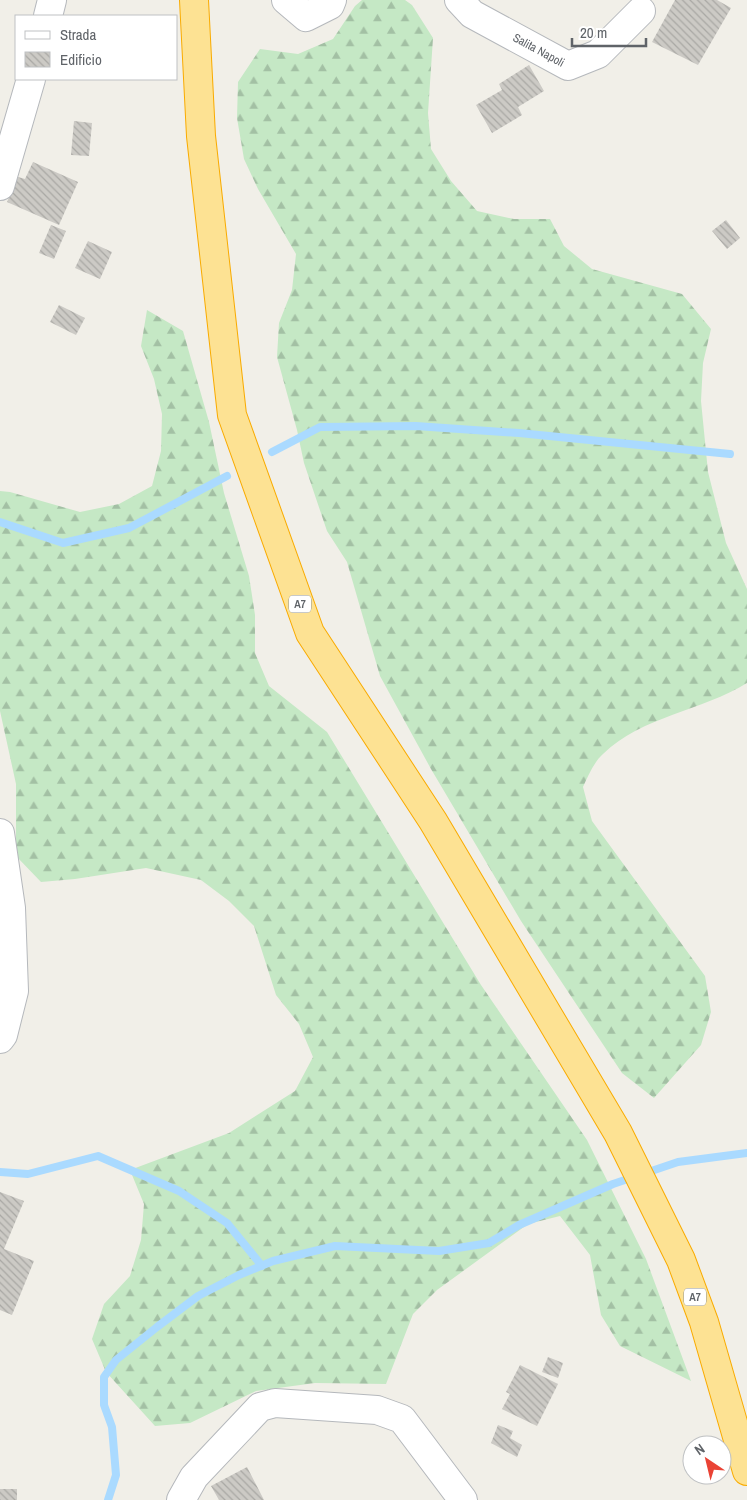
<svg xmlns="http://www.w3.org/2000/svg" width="747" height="1500" viewBox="0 0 747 1500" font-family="'Archivo Narrow',sans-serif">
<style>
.forest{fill:url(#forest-firs)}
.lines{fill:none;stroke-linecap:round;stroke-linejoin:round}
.stream{stroke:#aadaff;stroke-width:8}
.building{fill:url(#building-back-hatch)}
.minor-casing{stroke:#b5b8bc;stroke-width:30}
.highway-casing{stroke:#f9ab00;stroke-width:30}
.minor{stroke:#fff;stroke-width:28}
.highway{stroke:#fde293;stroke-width:28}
.labels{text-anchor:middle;stroke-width:5;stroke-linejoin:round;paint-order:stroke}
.shield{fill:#fff;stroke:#8f9295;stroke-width:1}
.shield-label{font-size:11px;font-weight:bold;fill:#5f6368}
.street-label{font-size:12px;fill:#5f6368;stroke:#fff}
</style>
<defs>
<pattern id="forest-firs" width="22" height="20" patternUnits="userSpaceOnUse" patternTransform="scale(1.25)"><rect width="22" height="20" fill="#c5e8c5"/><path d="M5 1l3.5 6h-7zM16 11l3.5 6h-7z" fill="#a3c0a4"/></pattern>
<pattern id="building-back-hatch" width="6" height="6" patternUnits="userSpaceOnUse" patternTransform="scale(1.25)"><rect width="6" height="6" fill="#cccac5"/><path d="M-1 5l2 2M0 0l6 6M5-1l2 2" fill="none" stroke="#a9a8a4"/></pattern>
</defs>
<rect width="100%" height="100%" fill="#f1efe8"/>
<path class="forest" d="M362,0H405L412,5L433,38L428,113L431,149L451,181L477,211L514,219H550L564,246L592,269L682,294L711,329L703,363L701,401L708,472L726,543L747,589V683C702,711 642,716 603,754C594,762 588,776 583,787L592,821L705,976L711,1012L701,1045L654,1098L622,1073L521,921L431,769L380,676L347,562L327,531L304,463L297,430L277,357L279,323L292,290L296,254L258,189L244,159L237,118L238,82L260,49L298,54L333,39L355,6Z
M147,310L183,331L209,422L224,493L249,576L255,615V653L269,686L327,732L481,985L587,1140L646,1259L691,1381L620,1346L601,1315L590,1255L560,1216L528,1224L437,1290L413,1314L386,1384L315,1383L256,1391L190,1423L155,1426L106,1372L92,1339L104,1304L130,1276L141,1240L144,1204L130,1170L229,1133L295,1091L313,1057L299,1024L276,995L254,926L229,901L201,880L146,868L75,879L41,882L16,856V784L0,711V491L10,492L80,512L119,504L152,486L161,451L162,414L154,379L141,346Z"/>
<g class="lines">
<path class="stream" d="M272,452L320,427L416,426L519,433L730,454
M0,522L63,543L129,528L227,476
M0,1172L28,1174L98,1156L179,1191L227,1223L262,1266
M108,1500L116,1475L112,1427L104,1405V1377L116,1360L157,1327L198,1296L239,1275L273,1261L335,1246L439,1251L489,1243L519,1225L613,1184L678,1162L747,1153"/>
</g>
<path class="building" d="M675,0H717L731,8L698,65L652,42Z
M529,65L544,91L518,107L522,115L492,133L476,105L502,90L499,84Z
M74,121L92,123L89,156L71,155Z
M33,162L78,182L59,225L7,202L18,177L25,179Z
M726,220L740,238L727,249L712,231Z
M51,225L66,231L54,259L39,253Z
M88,241L112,252L100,279L75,268Z
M59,305L85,318L76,335L50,322Z
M0,1192L24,1201L4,1249L34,1261L12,1315L0,1310Z
M548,1357L563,1363L558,1378L542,1372Z
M520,1365L558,1384L537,1426L502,1409L510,1394L506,1392Z
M498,1425L513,1431L510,1438L522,1445L517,1457L491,1443Z
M247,1467L264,1500H219L211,1486Z
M0,1489H17V1500H0Z"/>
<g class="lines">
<g class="minor-casing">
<g id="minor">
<path d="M286,0L306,17L330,5L332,0"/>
<path id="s1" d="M459,0L472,14L568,66L598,54L641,11"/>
<path d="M48,16L52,0"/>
<path d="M0,186L31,79"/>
<path d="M0,833L11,908L14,991L3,1035L0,1039"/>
<path d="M181,1500L194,1477L260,1407L275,1403L377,1410L402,1419L463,1500"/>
</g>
</g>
<g class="highway-casing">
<path id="highway" d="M194,0L201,136L232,415L310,633L433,821L618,1133L681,1260L704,1322L747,1471"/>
</g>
<use href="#minor" class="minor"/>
<use href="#highway" class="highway"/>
</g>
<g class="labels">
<g class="shield">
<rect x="289" y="595.5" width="22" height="17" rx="4"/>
<rect x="684" y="1288.5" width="22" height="17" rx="4"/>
</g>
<g class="shield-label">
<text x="300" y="608">A7</text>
<text x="695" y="1301">A7</text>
</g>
<g class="street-label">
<text dy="4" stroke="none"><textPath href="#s1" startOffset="95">Salita Napoli</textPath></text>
</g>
</g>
<rect x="15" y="15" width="162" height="65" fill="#ffffff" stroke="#bfc1c3"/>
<rect x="25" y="31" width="25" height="8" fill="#ffffff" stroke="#bfc1c3"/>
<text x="60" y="40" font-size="15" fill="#5f6368">Strada</text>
<rect x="25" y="52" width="25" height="15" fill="url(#building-back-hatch)" stroke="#bfc1c3"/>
<text x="60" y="65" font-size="15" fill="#5f6368">Edificio</text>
<g transform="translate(707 1460) rotate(325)"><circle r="24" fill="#ffffff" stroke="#bfc1c3"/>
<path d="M0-4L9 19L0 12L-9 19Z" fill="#ea4335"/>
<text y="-8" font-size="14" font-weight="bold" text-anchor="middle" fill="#5f6368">N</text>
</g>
<path d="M572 38v8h74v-8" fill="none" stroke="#5f6368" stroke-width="2.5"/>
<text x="580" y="38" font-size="15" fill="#5f6368" stroke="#ffffff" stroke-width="4" paint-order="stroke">20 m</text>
</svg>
